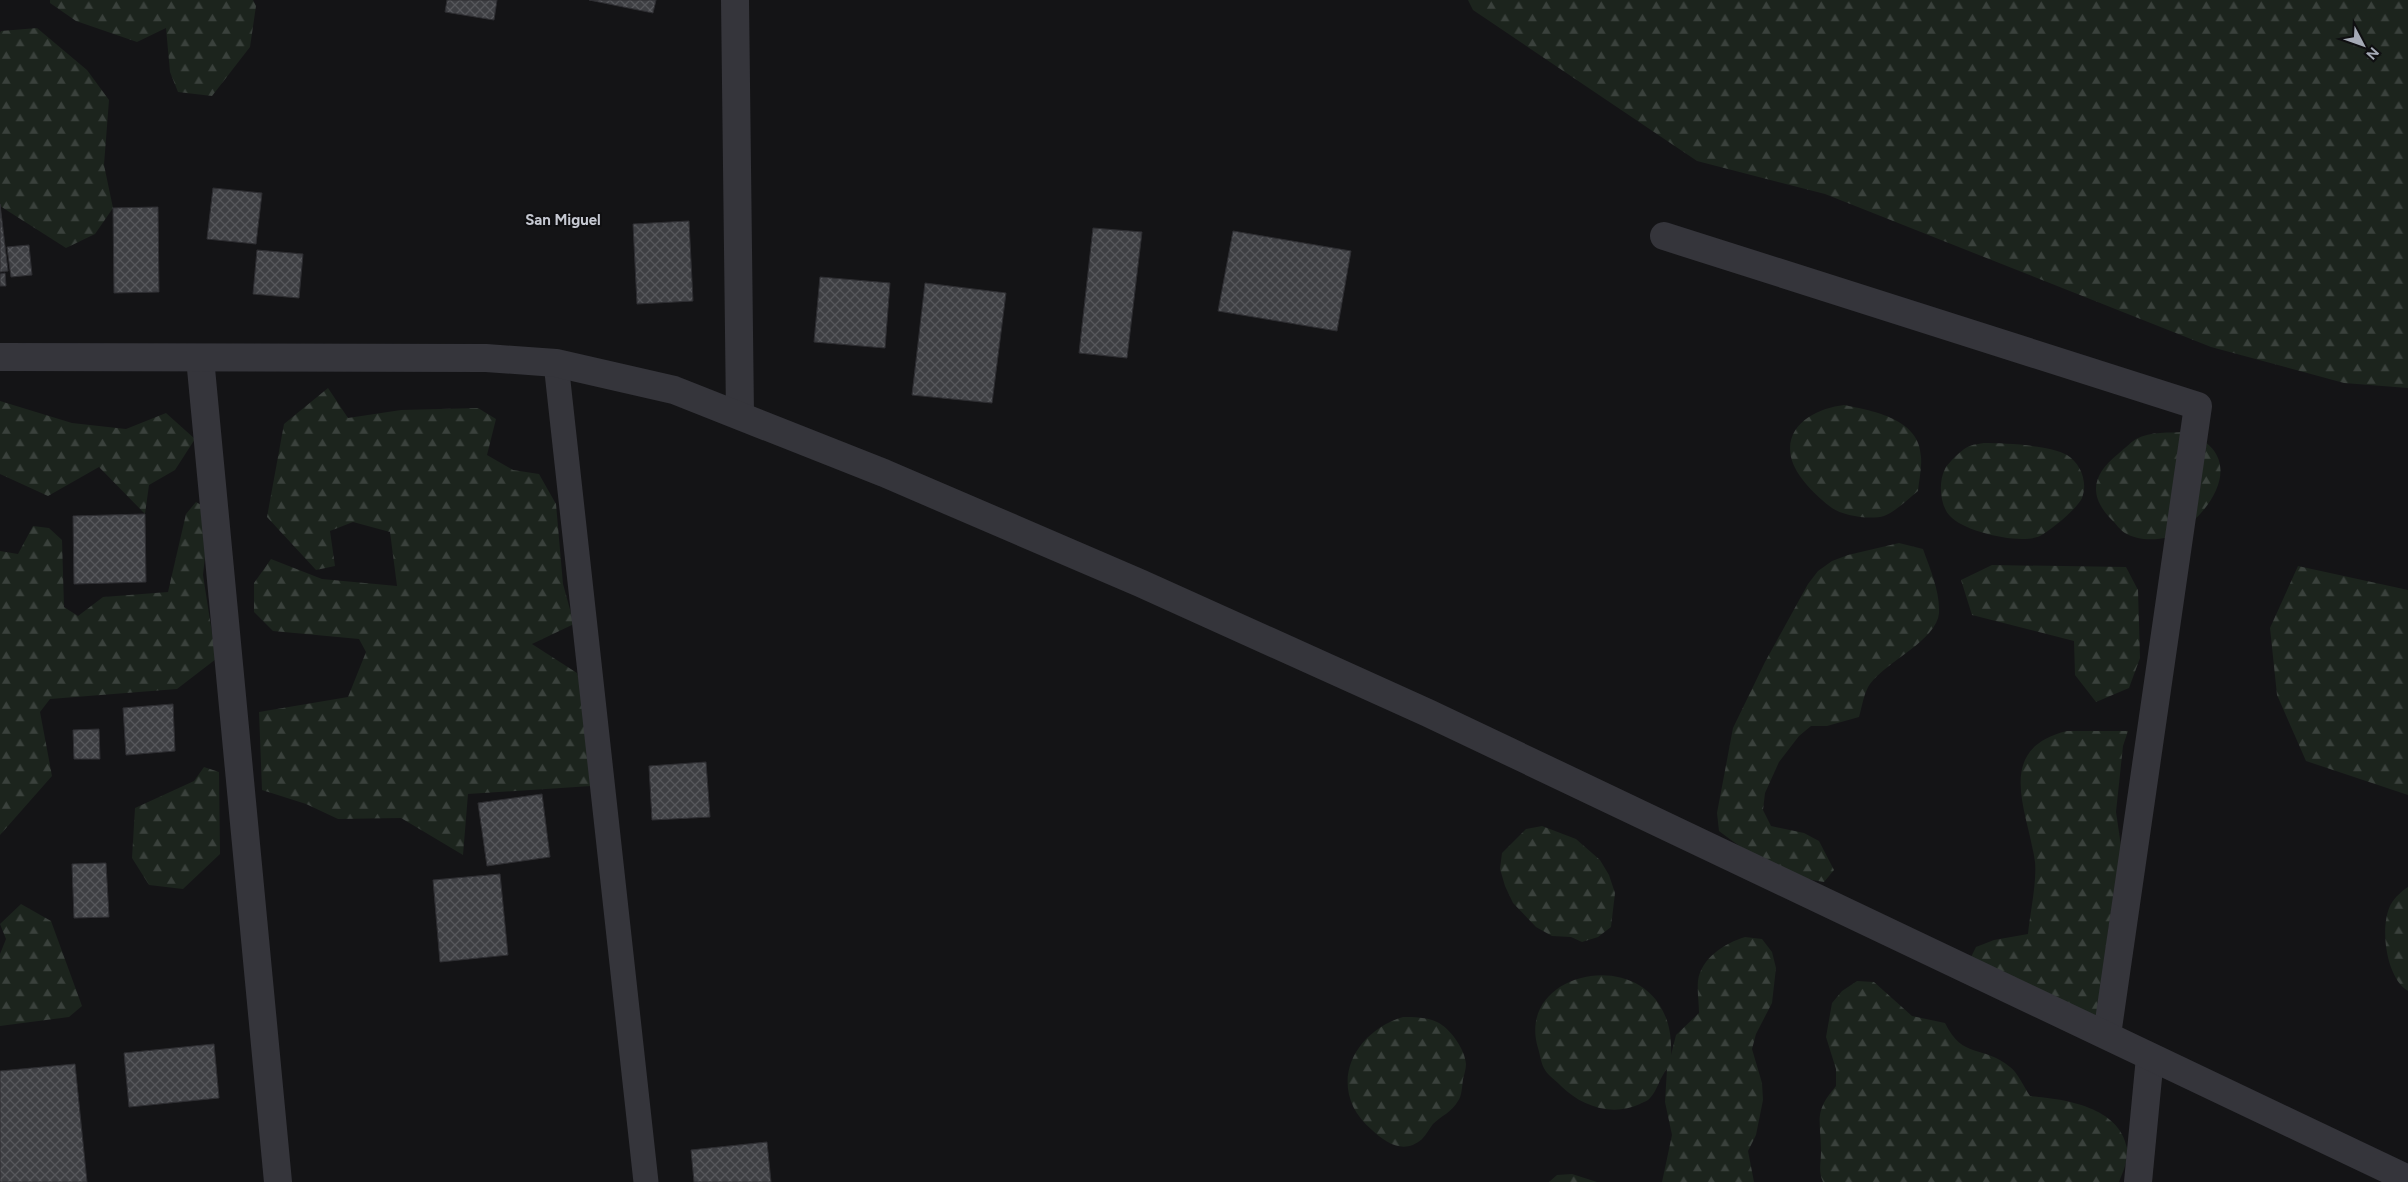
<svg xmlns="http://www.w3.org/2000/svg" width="2408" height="1182" viewBox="0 0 2408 1182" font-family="Figtree,sans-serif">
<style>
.forest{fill:url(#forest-firs)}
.building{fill:url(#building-cross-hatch);stroke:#2e2e32}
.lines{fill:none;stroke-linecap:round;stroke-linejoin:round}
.service{stroke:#35353b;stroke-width:25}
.minor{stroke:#35353b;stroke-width:28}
.tertiary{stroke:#35353b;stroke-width:28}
.labels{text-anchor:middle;stroke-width:4;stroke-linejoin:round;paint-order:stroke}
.neighbourhood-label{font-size:15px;font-weight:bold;fill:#c6c9d2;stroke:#0f0f11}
</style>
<defs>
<pattern id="forest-firs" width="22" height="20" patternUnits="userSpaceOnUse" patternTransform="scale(1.25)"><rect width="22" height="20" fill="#1c241d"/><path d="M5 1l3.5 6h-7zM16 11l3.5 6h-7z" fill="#3a413c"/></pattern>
<pattern id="building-cross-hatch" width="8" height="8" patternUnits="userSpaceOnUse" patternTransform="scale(1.25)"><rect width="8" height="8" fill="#3e3f43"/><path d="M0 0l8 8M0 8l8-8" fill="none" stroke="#57585c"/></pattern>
</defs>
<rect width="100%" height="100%" fill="#141416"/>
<path class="forest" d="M50,0H253L256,6L250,47L212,96L178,92L170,72L166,28L137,42L76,21L50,3Z
M1468,0H2408V388L2344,383L2211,347L1825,194L1697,161L1473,10Z
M37,28L87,70L109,100L104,165L113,208L95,234L66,248L0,206V33L1,31Z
M328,388L348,418L401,410L478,408L496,419L487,455L513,470L539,474L556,504L563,584L574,624L532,644L577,673L592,726L591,786L468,794L463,855L401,818L338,819L306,804L262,790L259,712L348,697L366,652L359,639L273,631L254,612V583L271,559L322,579L397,586L390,532L353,522L330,531L335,566L316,570L267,517L284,424Z
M0,401L72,423L126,429L166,413L195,439L175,470L149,485L145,514L99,467L48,496L0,474Z
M1844,405C1874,411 1920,419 1921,457C1922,468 1919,480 1918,491C1908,499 1895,512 1884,516C1871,520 1843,516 1832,508C1817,497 1795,476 1791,457C1784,424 1818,408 1844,405Z
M2185,432C2245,452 2219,504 2180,532C2167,541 2139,542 2125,533C2120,530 2116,524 2112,520C2087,495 2093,474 2118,454C2124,449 2130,443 2136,439C2151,431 2169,433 2185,432Z
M1984,443C2004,443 2050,445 2067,455C2081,464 2088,482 2082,498C2077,509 2051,530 2040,536C2021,545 1964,532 1950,516C1940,506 1938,482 1945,469C1948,463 1963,448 1970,446C1974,444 1980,444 1984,443Z
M196,502L210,510L203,575L216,659L177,689L50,699L40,712L52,776L0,835V551L18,554L33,526L49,528L62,540L64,607L78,616L103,597L168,592L186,514Z
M1899,543L1923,549C1930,569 1940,591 1939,613C1937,640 1887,661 1870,684C1864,692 1862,707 1859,717L1827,726H1811L1799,736L1779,762L1765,793L1763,810L1771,826L1804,833L1819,841L1834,870L1824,882C1786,878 1749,854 1719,831L1717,813L1733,728L1765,662L1808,584L1818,571L1832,561L1848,555Z
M1992,565L2126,567L2138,590L2140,658L2129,688L2096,702L2075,675L2074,641L1972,615L1961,580Z
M2298,566L2408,590V795L2306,761L2277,695L2270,628Z
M2067,731H2128L2123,746L2116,812L2121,846L2118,879L2108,930L2104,1000L2100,1016L2087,1025L1968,963L1976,947L1994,940L2028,934C2030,914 2037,881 2035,862C2028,811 1993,749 2067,731Z
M204,767L219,772L220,854L183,889L149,885L132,858L135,808L194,781Z
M1542,826L1576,839L1600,860L1609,875L1615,893L1611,927L1598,937L1582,942L1571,937L1552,936L1536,927L1513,903L1505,886L1500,869L1502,853L1526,829Z
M2408,887V991C2386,978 2379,926 2391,904C2395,897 2402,891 2408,887Z
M21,904L51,921L82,1006L69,1017L0,1026V954L6,939L0,924Z
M1745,937L1762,939L1772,952L1776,968L1772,1003L1756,1034L1752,1049L1762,1083L1763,1100L1756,1135L1748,1151L1754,1182H1662L1672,1135L1665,1102L1667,1069C1660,1077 1657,1091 1650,1098C1648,1101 1643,1102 1640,1104C1612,1117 1581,1106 1561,1086C1556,1081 1548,1075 1545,1070C1541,1064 1540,1054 1538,1048C1512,962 1677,938 1671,1055L1676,1035L1699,1013C1699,1003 1697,991 1698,981C1701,958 1725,943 1745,937Z
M1857,981L1874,982L1912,1016L1945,1023C1963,1060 1982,1044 2010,1067C2018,1073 2024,1087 2030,1096C2064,1099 2119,1106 2127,1148C2129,1159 2123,1172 2119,1182H1823C1818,1170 1821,1164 1821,1152C1821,1119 1813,1113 1836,1086V1069L1826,1037L1832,1003L1842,991Z
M1403,1017C1414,1017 1426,1017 1437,1022C1450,1028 1465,1049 1466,1064C1466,1069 1464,1075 1463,1079C1462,1086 1462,1096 1458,1101C1452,1112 1441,1116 1433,1124C1429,1129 1426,1135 1422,1139C1404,1155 1386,1143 1372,1130C1326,1091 1350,1033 1403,1017Z
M1572,1174L1597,1182H1549L1557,1175Z"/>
<path class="building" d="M447,0H497L494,20L445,12Z
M589,0H656L653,13Z
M213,188L262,193L256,244L207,239Z
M0,204L8,271L0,272Z
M158,207L159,292L114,293L113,208Z
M689,221L693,301L637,304L633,224Z
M1093,228L1142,232L1127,358L1079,353Z
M1233,231L1351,251L1337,331L1218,311Z
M29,245L32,275L11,277L7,247Z
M257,250L303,254L299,298L253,294Z
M5,273L6,286H0V274Z
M820,277L890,283L885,348L814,342Z
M925,283L1006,293L992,403L912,395Z
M145,514L146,582L74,584L73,516Z
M173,704L175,751L126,755L123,708Z
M99,729L100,759H74L73,730Z
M706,762L710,817L652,820L649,766Z
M542,794L550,857L487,866L478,803Z
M106,863L109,917L74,918L72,864Z
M500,874L508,955L440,962L433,880Z
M214,1044L219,1098L129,1107L124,1053Z
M75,1064L87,1182H0V1071Z
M767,1142L771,1182H694L691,1150Z"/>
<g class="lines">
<path class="service" d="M556,363L646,1182"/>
<path class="minor" d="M735,0L740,415
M1664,236L2198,406L2107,1035
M200,358L278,1182
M2138,1182L2150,1057"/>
<path class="tertiary" d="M0,357L486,358L556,363L674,390L884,473L1140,583L1428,713L2408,1179"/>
</g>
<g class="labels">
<g class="neighbourhood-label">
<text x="563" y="225">San Miguel</text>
</g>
</g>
<g transform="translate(2363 45) rotate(131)" stroke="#0f0f11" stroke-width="4" paint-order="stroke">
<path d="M0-4L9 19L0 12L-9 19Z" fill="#a5aab6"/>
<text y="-8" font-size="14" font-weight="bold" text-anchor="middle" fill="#a5aab6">N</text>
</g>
</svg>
